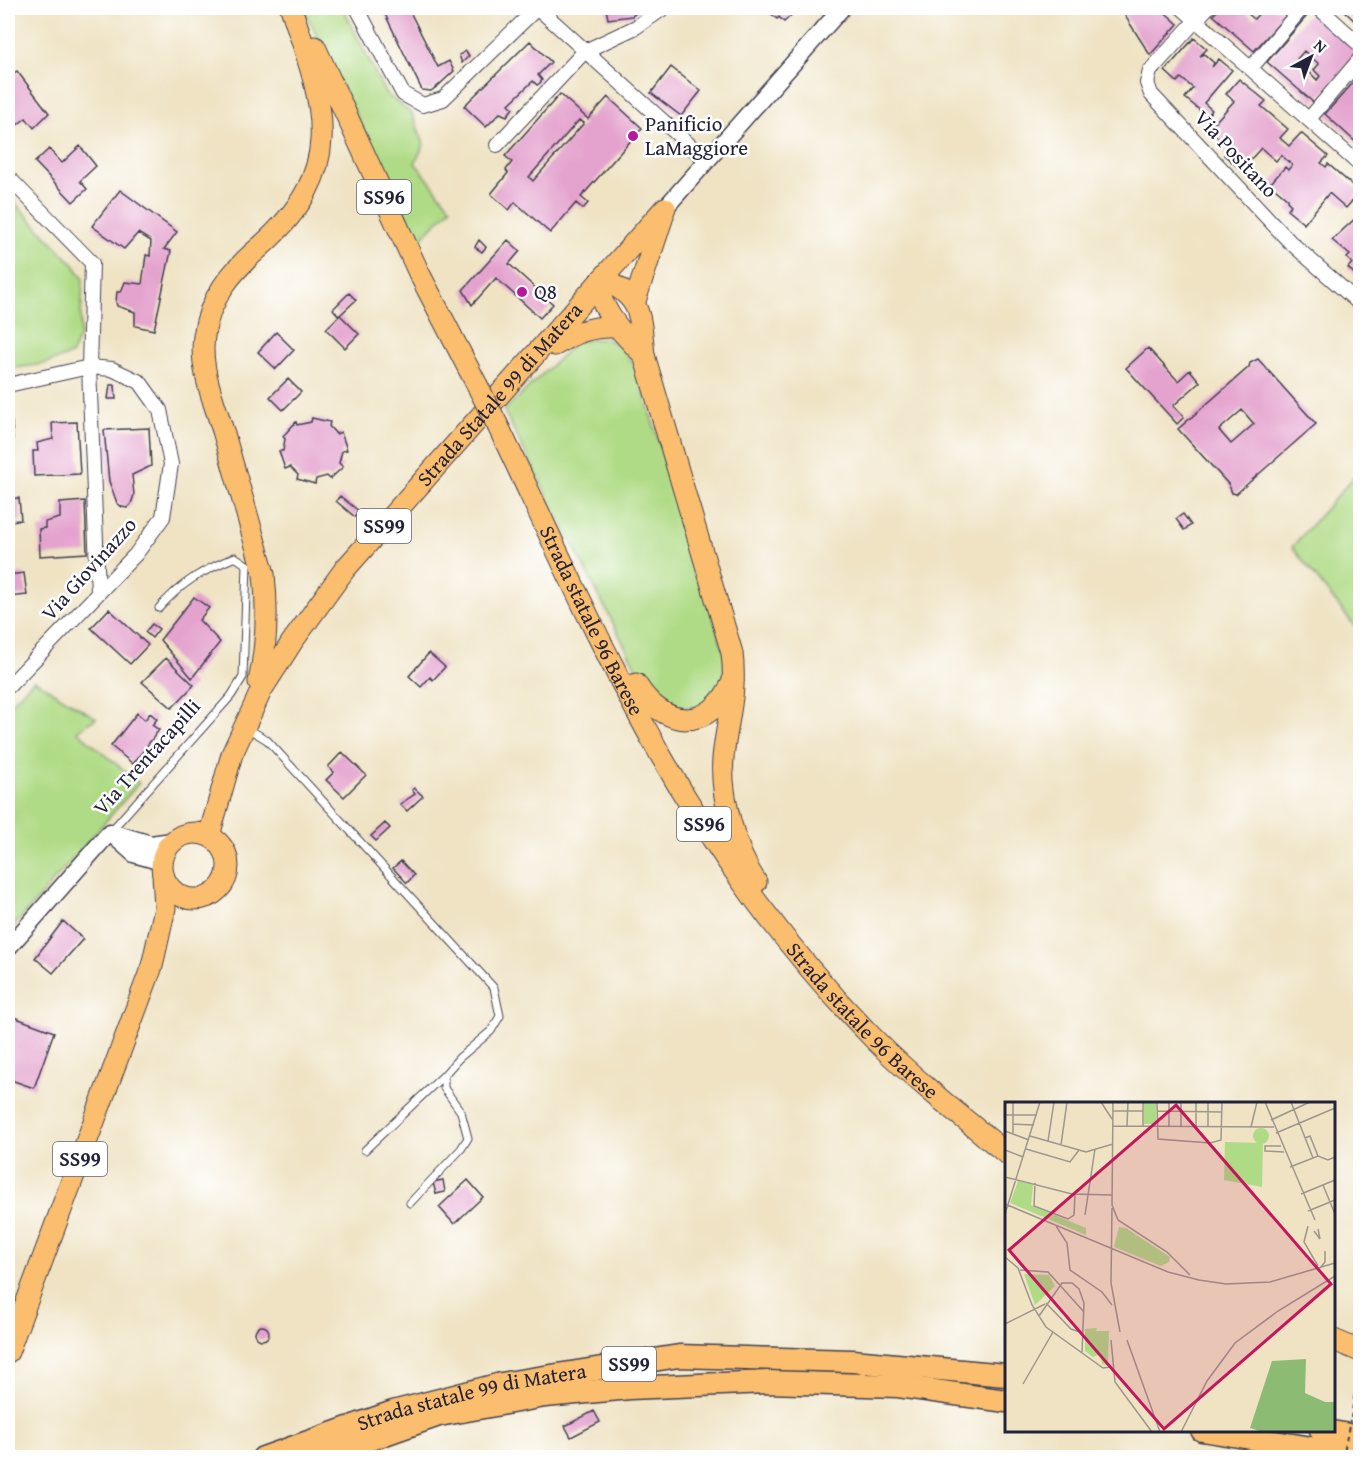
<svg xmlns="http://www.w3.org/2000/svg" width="1368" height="1465" viewBox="0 0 1368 1465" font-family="'Gentium Book Plus',serif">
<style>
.green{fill:#b0db86;stroke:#697e60;stroke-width:1.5}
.building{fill:#e4a3ce;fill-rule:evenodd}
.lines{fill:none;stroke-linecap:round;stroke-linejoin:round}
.service-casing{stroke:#413f50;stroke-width:9}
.minor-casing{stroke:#413f50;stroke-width:16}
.tertiary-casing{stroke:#413f50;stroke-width:19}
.primary-casing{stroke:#413f50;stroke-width:23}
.trunk-casing{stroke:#413f50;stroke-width:25}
.path{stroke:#413f50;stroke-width:2;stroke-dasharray:4.5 4.5;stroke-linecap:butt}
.service{stroke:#fff;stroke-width:7}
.minor{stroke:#fff;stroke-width:14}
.tertiary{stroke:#fff;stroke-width:16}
.primary{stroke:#fabe6e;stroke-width:21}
.trunk{stroke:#fabe6e;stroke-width:22}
.primary-bridge-casing{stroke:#413f50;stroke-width:23;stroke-linecap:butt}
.path-bridge{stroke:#413f50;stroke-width:2;stroke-dasharray:4.5 4.5;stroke-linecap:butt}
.primary-bridge{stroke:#fabe6e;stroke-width:21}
.poi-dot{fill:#b5179e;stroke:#fff;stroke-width:2}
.labels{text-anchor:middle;stroke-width:5;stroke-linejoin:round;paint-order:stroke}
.shield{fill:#fff;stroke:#646476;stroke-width:1.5}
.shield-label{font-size:20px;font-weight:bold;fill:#22223b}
.poi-label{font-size:21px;fill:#22223b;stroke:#fff;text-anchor:start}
.street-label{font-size:21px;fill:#22223b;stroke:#fff}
.inset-road{fill:none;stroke:#9d968d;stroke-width:1.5}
.view{fill:#c2185b;fill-opacity:0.15;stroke:#c2185b;stroke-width:3}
.inset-edge{fill:none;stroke:#22223b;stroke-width:3}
</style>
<rect width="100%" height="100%" fill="#fff"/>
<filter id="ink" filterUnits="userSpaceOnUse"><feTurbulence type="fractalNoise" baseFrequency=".0167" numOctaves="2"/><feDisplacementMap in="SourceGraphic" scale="12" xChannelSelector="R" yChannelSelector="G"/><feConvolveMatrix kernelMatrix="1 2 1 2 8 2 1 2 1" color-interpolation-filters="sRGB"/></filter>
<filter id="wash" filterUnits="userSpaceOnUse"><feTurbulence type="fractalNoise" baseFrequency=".008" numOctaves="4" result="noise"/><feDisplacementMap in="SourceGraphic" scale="24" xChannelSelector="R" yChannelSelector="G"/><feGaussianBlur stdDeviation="1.35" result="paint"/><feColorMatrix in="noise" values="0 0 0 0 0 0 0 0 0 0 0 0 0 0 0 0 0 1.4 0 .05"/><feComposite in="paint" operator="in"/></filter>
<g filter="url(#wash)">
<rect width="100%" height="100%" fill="#efe3c4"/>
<path class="green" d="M303,8H343L385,93L412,114L424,144L415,163L451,208L419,241Z
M8,196L74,265L83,278L80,336L71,355L43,364L8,369Z
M605,338L622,348L636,368L728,665L726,684L701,707L668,708L648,691L504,411L576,342Z
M1360,470V633L1292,547Z
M34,680L96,718L77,731L139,783L8,933V706Z"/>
<g id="blocks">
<path class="building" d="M382,8H408L438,67L449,61L454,71L439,85L431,91L422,90Z
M606,8H641V9L632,16L608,19Z
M765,8H799L784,22L779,17L777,19Z
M1120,8H1160L1178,24L1150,55Z
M1220,8H1249L1246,12L1254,19L1261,11L1257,8H1293L1254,51L1213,15Z
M1341,8H1360V26Z
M1312,10L1360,51L1314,103L1267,62ZM1304,51L1319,64L1314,70L1320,76L1317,80L1297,59Z
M1194,38L1207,49L1200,56L1204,54L1214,63L1212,67L1219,59L1232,70L1204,103L1212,110L1207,116L1185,98L1193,88L1181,78L1177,82L1165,71Z
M530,41L551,62L538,75L542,80L540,83L537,85L533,81L509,104L513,108L507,116L500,113L486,127L464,106Z
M466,51L469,56L462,63L459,55Z
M671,67L701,91L681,116L651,93Z
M17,71L49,113L34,128L26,118L8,132V101L13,99L8,92V77Z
M1360,75V146L1325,114Z
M1239,79L1266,101L1261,106L1288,129L1280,138L1289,146L1301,133L1328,156L1321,163L1326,167L1328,164L1360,192L1346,208L1329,193L1304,224L1287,210L1291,205L1287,201L1288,199L1270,184L1285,167L1288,170L1292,165L1281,155L1276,161L1261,148L1241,170L1224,155L1230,149L1209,129L1234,101L1226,94Z
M560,94L588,119L608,97L642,128L581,197L588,203L583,209L576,203L550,233L515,202L509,210L491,194L508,173L506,170L512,162L505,156ZM579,120L584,123L533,181L529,177Z
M80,146L96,166L80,181L87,189L73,202L35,162L49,149L62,163Z
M120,190L177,232L164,249L171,251L154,330L135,326V312L117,306L116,302L117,292H121L125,282L142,284L146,255L150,256L151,241L138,233L124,249L92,226Z
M1360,214V279L1348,268L1352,263L1347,258L1350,255L1332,240Z
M479,240L486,247L482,252L475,247Z
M508,240L520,251L509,264L553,304L540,318L496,278L472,305L463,290Z
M349,293L356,300L340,315L359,334L345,348L326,329L339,316L333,309Z
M276,332L294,350L276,369L258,352Z
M1148,348L1178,381L1190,370L1200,382L1173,406L1184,417L1177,424L1126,368Z
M1258,359L1316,424L1236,494L1232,493L1229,485L1178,429L1249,367L1250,363ZM1242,410L1254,424L1231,444L1219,430Z
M288,379L301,392L283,410L270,397Z
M110,385H115L116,399H108Z
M312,418L330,422L329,426L336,434L341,432L347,450L342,451L339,463L343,467L330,479L327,476L316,479L315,484L297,479L298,475L290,467L285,469L279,451H283L285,439L283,436L296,422L297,425L311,422Z
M8,422H12L13,442L8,443Z
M77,422L80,474L34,476L33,451H38L37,443L53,439L52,423Z
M149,428L151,466L132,475L134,495L131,504L127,508L122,507L117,503L109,481L104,430Z
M340,496L360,512L355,517L336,501Z
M19,498L21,520L8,521V499Z
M85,501L87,553L40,556L39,529L45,528V522L60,518V503Z
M1183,514L1191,525L1184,530L1176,519Z
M24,573L27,595L8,597V575Z
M194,597L209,608L199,620L220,642L192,678L160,640Z
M109,609L148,645L130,664L91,628Z
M152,624L159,629L152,638L145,632Z
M429,653L445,667L433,680L430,677L421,687L409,676Z
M166,658L194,685L172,708L142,682Z
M137,713L145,720L150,713L157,719L152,725L159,730L133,764L111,746Z
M342,752L366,775L344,797L326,780L334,772L328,767Z
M414,788L423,796L407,811L400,804L415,794L412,790Z
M385,823L390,828L376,841L371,836Z
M401,861L414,875L407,883L393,868Z
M63,921L83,939L53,973L35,958Z
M8,1015L54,1032L34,1088L8,1079Z
M443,1180L445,1192L436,1194L433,1182Z
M468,1180L483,1197L454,1224L439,1207Z
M255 1333a7 7 0 1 1 14 0a7 7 0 1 1-14 0Z
M594,1411L600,1422L571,1437L565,1426Z"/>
</g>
</g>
<g filter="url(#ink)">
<use href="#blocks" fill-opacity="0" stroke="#413f50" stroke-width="1.5"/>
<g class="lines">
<g class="service-casing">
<path id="service" d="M247,728L267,740L494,988L500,1016L491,1031L459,1058L444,1075V1088L461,1112L468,1138L461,1149L410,1203
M110,832L231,696L243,677L247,565L235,557C202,571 182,582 159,608
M365,1150L444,1075"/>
</g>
<g class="minor-casing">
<path id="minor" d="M357,8L403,94L423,105L443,99L537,8
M538,8L707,161
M1182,8L1360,165
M1207,8L1150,71L1147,83L1151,94L1290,242L1360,304
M1319,8L1360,45
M1251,68L1302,8
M1309,119L1360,59
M497,145L585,51L636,27L664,8
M8,177L92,263L89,367L98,592
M8,385L89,367L112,369L140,382L160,410L171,464L163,517L136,554L8,687"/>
</g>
<g class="tertiary-casing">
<path id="tertiary" d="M665,208L842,8
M110,832L151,844L172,841
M117,839L134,854L162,862
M8,948L110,832"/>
</g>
<g class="primary-casing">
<g id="primary">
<path d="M315,47L419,273L477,385"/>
<path d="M603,280C642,296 640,316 644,355L732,653C737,694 727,719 723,758C720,795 735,851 756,882"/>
<path d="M597,287C606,317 623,334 644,355"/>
<path d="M635,301L663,216"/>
<path d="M555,345C576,332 591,326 616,327"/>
<path id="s1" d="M498,426C549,533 598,643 656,747C714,851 792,956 876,1041C916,1081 962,1117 1006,1153"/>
<path d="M259,682C267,645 268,612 264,574C251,527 237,481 224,434C215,404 199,369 204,336C209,298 232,271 260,247C349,168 324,106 291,8"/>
<path d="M636,684C664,730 710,732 733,681"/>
<circle cx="195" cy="866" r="33"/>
<path id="s2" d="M209,836L232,754L262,689L292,642L345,569L665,208"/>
<path d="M1334,1340L1360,1351"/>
<path d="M8,1352L152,966L165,908L163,874"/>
</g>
</g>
<g class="trunk-casing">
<g id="trunk">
<path d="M1202,1430L1360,1456"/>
<path d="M1321,1430L1360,1437"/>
<path id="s3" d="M263,1458L393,1412L501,1384L679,1356L853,1361L1006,1375"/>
<path d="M317,1458L439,1415L545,1396L630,1388L767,1382L898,1386L1006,1401"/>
</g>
</g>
<path class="path" d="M1351,1418L1357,1379"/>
<use href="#service" class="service"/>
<use href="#minor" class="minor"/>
<use href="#tertiary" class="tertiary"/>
<use href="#primary" class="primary"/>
<use href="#trunk" class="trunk"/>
<g class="primary-bridge-casing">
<path id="primary-bridge" d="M477,385L498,426"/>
</g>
<path class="path-bridge" d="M1343,1458L1350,1420"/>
<use href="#primary-bridge" class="primary-bridge"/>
</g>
</g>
<g class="poi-dot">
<circle cx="633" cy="136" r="6"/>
<circle cx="522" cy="292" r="6"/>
</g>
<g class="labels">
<g class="shield">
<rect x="357" y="180" width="54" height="34" rx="4.5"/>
<rect x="357" y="509" width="54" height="34" rx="4.5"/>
<rect x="677" y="807" width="54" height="34" rx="4.5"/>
<rect x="53" y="1142" width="54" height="34" rx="4.5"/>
<rect x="602" y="1347" width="54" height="34" rx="4.5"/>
</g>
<g class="shield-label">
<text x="384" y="204">SS96</text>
<text x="384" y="533">SS99</text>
<text x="704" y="831">SS96</text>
<text x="80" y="1166">SS99</text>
<text x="629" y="1371">SS99</text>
</g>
<g class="poi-label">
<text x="645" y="131">Panificio<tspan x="645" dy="24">LaMaggiore</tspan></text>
<text x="534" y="299">Q8</text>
</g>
<g class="street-label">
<text transform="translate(1236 154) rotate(47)" y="7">Via Positano</text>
<text dy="7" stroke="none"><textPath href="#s2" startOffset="536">Strada Statale 99 di Matera</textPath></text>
<text transform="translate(89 569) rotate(-48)" y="7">Via Giovinazzo</text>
<text dy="7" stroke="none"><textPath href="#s1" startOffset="216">Strada statale 96 Barese</textPath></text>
<text transform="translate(147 757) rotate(-48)" y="7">Via Trentacapilli</text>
<text dy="7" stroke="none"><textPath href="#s1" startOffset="702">Strada statale 96 Barese</textPath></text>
<text dy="7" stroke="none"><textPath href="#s3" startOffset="218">Strada statale 99 di Matera</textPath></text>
</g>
</g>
<g transform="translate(1005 1102)">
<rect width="330" height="330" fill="#efe3c4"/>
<path d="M139,0H151V22H139ZM248 34a8 8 0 1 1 16 0a8 8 0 1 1-16 0ZM220,40L258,41L257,85L219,78ZM13,79L28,83L26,103L81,126V133L5,101ZM114,125L121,126L165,155L164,160L156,164L109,145ZM19,172L44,173L50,184L30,203ZM92,226L91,229H104L103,264L97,262L95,252L88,255L80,249V227Z" fill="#b0db86"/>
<path d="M301,257L300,291L320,300H330V330H258L245,326L267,259Z" fill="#8cbb73"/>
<path class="inset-road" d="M96,0L107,17M152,0L153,37L205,41L216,38L217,0M164,0V24M260,0L310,118M286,0L308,56M108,9H138M152,9L217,10M0,13H32M266,18L305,0M8,22L29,23M108,24L269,25M122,24L123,0M138,24V0M176,24V0M191,24V0M203,24V0M246,25L252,0M0,29L24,38M8,31V0M271,31L330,6M25,34L81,50L108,42M300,36L305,34L313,54M43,39L49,0M56,43L62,0M276,44H260V49L279,50M21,47L65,60L74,48M0,48L18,55M285,65L313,54L323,58L330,55M0,75L67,92L107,93M30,81L29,104L63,117L69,113L70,92M318,83L330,112M296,92L330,78M0,102L163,170L194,178L221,182L265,180L330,161M107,103L108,0M107,103L113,118L162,150L185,173M107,106L106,181L115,230M303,109L330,98M0,112L35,0M80,113L90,47M51,124L62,141L65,168L97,190L107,203M303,124L299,140L313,164M309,129L315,137L313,127M0,155L13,166L27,203L41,225L98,266L106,265M315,166L320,160V149M15,168L43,170L79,210M41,201L66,227L78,231M34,214L57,181H67L74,187L79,201L77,250M0,222L40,202M106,238L110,280L147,330M122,238L155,330M18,282L48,230M176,330L202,279L230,241L273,209L330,174"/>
<path class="view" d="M171,3L326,182L159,327L4,148Z"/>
<rect width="330" height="330" class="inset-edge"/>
</g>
<rect width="1368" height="1465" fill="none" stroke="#fff" stroke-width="30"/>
<g transform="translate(1311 57) rotate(41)" stroke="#ffffff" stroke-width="4.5" paint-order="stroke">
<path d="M0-4.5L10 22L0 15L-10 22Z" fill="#22223b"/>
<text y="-9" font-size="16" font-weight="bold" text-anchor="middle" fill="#22223b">N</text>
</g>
</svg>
